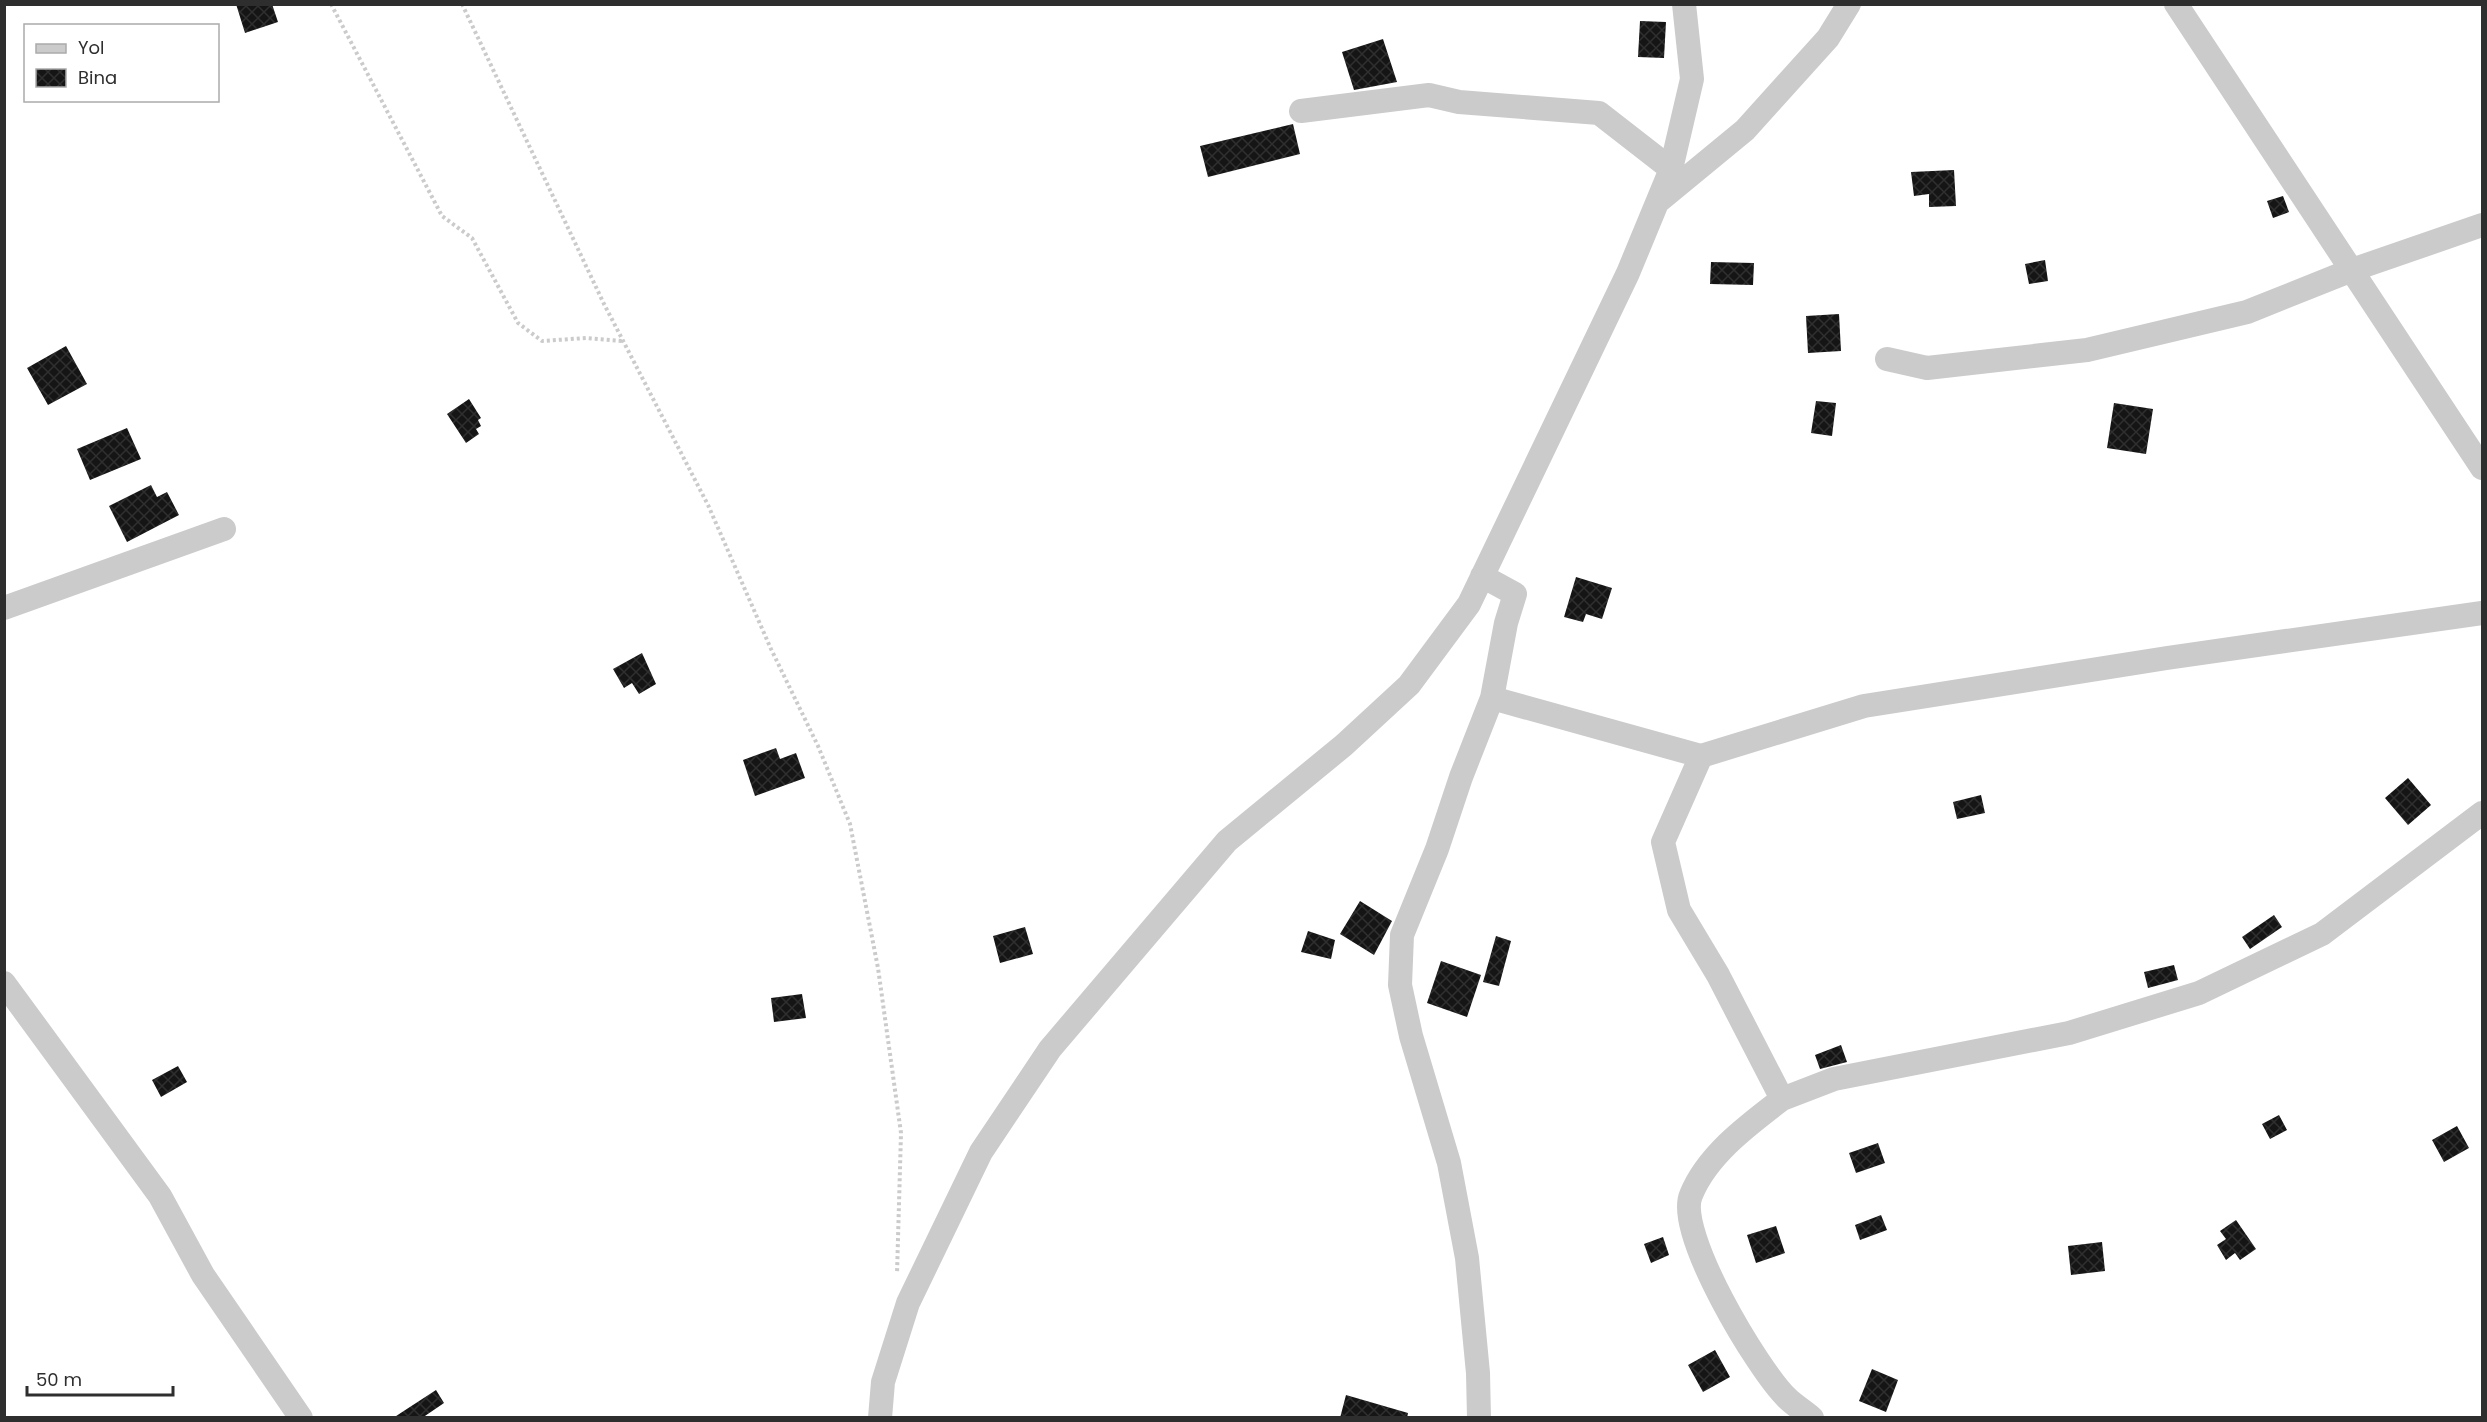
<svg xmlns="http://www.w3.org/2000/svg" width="2487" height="1422" viewBox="0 0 2487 1422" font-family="Poppins,sans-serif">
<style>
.building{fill:url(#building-cross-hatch)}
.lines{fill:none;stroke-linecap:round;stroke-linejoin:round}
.path{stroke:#cbcbcb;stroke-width:4;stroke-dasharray:3 3;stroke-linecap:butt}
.minor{stroke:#cbcbcb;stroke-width:24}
</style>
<defs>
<pattern id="building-cross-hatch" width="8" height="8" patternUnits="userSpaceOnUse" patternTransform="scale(1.5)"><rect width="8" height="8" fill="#151515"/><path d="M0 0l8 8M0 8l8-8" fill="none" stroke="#2f2f2f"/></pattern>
</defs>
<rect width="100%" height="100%" fill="#fff"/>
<path class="building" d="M236,4H272L278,22L245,33Z
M1640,21L1666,22L1664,58L1638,57Z
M1383,39L1397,82L1354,90L1342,52Z
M1293,124L1300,154L1208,177L1200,146Z
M1954,170L1956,206L1929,207V194L1914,196L1911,172Z
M2283,196L2289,212L2273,218L2267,201Z
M2045,260L2048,281L2029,284L2025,264Z
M1711,262L1754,263L1753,285L1710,284Z
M1839,314L1841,351L1808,353L1806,316Z
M66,346L87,384L48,405L27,368Z
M469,399L481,418L478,420L481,426L476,429L479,434L466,443L447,414Z
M1816,401L1836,403L1832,436L1811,433Z
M2114,403L2153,409L2146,454L2107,448Z
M127,428L141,459L90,480L77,449Z
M151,485L157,497L167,492L179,515L127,542L109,506Z
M1576,577L1612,588L1602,619L1586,614L1583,622L1564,617Z
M642,653L656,684L639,694L632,683L624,688L613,669Z
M776,748L780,759L796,753L805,778L755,796L743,760Z
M2408,778L2431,805L2408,825L2385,798Z
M1981,795L1985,813L1957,819L1953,802Z
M1360,901L1392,921L1374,955L1340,934Z
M2274,915L2282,927L2250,949L2242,937Z
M1025,927L1033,954L1000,963L993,936Z
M1308,931L1335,940L1331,959L1301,952Z
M1496,936L1511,941L1499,986L1483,982Z
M1441,961L1481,975L1467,1017L1427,1003Z
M2174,965L2178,980L2148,988L2144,972Z
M802,994L806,1018L774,1022L771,998Z
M1841,1045L1847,1062L1820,1069L1815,1055Z
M178,1066L187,1082L161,1097L152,1080Z
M2279,1115L2287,1130L2270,1139L2262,1124Z
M2457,1126L2469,1148L2444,1162L2432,1140Z
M1878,1143L1885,1163L1856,1173L1849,1153Z
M1881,1215L1887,1230L1860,1240L1855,1225Z
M2236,1220L2256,1249L2240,1260L2235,1253L2226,1260L2217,1245L2226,1239L2220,1231Z
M1776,1226L1785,1253L1756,1263L1747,1235Z
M1663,1237L1669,1255L1651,1263L1644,1244Z
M2102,1242L2105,1271L2071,1275L2068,1246Z
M1715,1350L1730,1377L1703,1392L1688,1365Z
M1872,1369L1898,1380L1886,1412L1859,1401Z
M436,1390L444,1403L422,1418H393Z
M1346,1395L1408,1413L1407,1418H1340Z"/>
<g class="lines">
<path class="path" d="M331,4L442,216L472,238L518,323L542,341L586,338L623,341
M462,4L604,304L708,505L771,649L818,746L850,824L878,968L901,1133L897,1274"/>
<path class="minor" d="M2176,4L2482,468
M1301,111L1429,95L1459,102L1599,113L1671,169
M1660,200L1745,130L1828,38L1849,4
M1887,359L1927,368L2087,350L2247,312L2352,270L2482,225
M4,608L224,529
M1492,698L1701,756L1864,706L2167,658L2482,613
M1701,756L1663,842L1679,910L1718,975L1782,1099L1834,1079L2069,1033L2199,993L2322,934L2482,813
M4,983L160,1196L203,1275L301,1418
M1782,1099C1748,1125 1707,1155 1691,1195C1675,1232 1758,1370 1787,1398C1794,1405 1804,1411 1812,1418
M880,1418L883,1382L908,1303L981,1152L1050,1049L1227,841L1344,745L1409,685L1469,604L1628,273L1671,169L1692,79L1684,4
M1479,1418L1478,1373L1467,1258L1449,1163L1411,1036L1400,985L1402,935L1437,849L1461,777L1492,698L1506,623L1515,594L1482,576"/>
</g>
<rect width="2487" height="1422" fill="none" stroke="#2e2e2e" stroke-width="12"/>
<rect x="24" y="24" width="195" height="78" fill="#ffffff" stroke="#ababab" stroke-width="1.5"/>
<rect x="36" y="44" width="30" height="9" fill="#cbcbcb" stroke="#ababab" stroke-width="1.5"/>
<text x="78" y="54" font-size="18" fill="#2e2e2e">Yol</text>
<rect x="36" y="69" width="30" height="18" fill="url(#building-cross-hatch)" stroke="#ababab" stroke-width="1.5"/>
<text x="78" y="84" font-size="18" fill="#2e2e2e">Bina</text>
<path d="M27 1386v9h146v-9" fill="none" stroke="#2e2e2e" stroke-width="3"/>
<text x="36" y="1386" font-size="18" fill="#2e2e2e" stroke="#ffffff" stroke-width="4.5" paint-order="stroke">50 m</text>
</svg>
